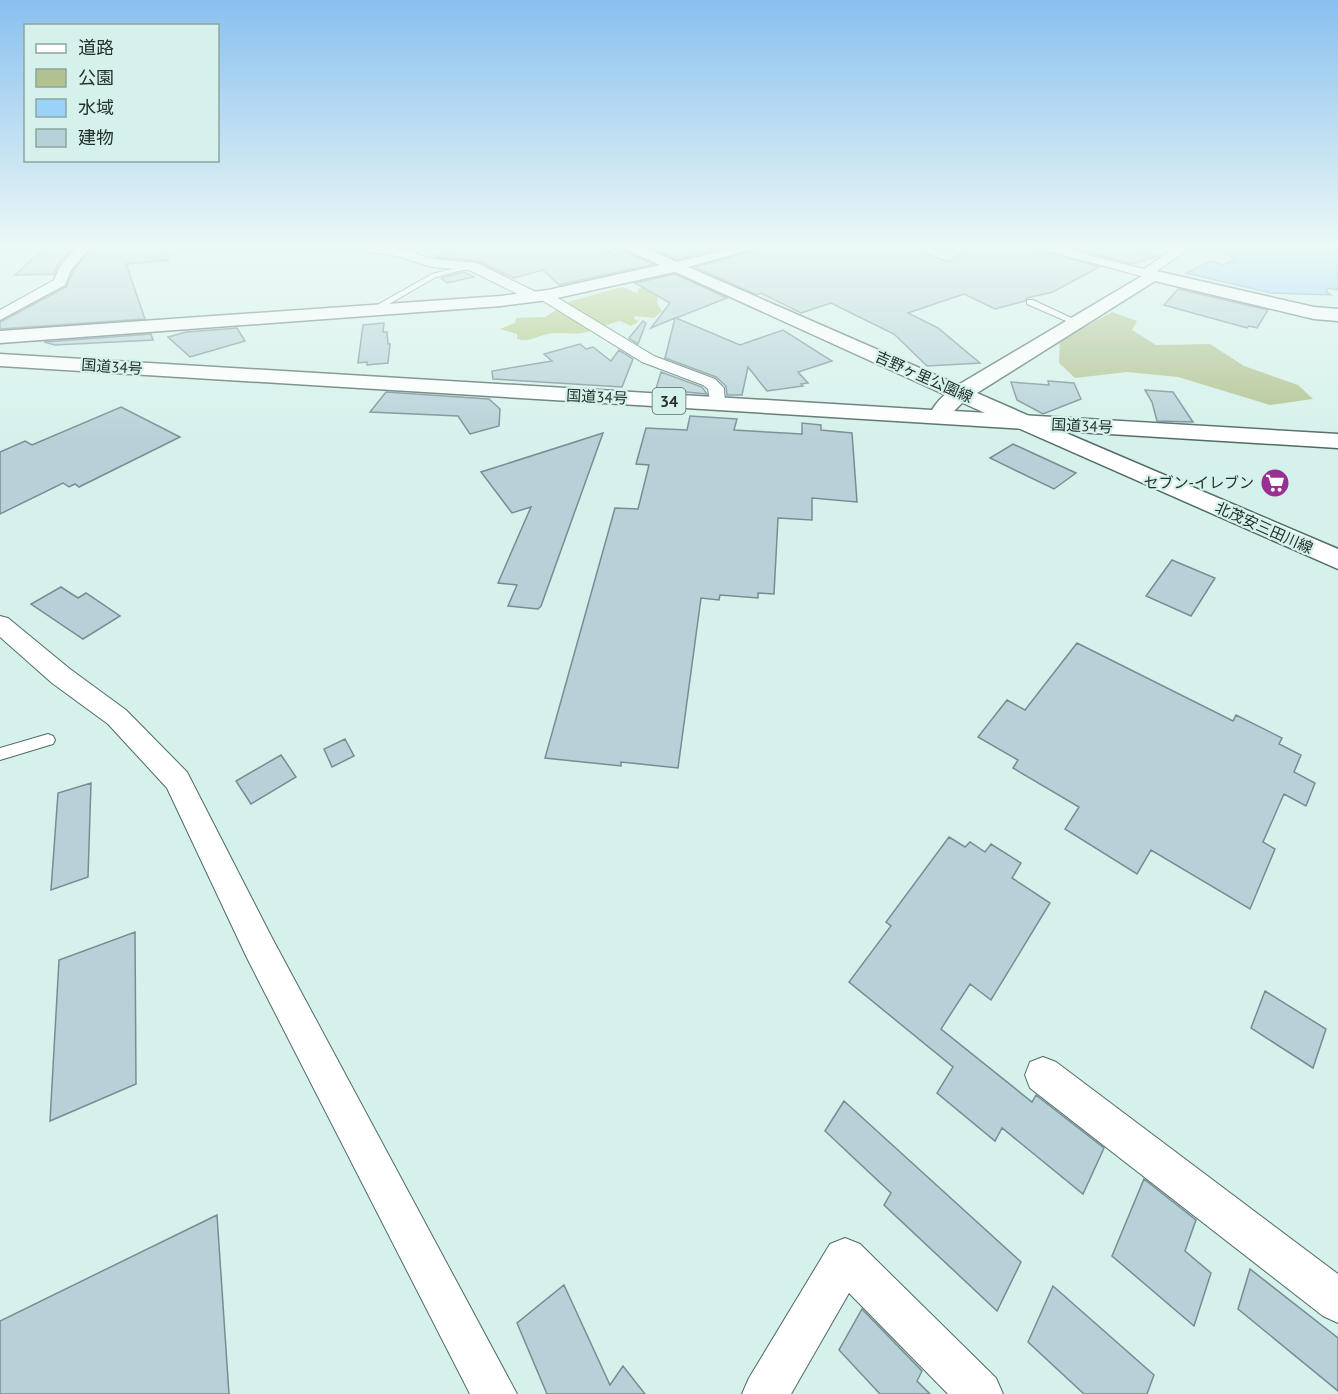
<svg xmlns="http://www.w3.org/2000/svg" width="1338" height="1394" viewBox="0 0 1338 1394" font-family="'PT Sans','Noto Sans JP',sans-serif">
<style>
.green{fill:#b1c28e}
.forest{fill:#b0c67c}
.water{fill:#9ad2fa;stroke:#77a1bc;stroke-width:1.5}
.building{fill:#b6d1d7;stroke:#758e93;stroke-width:1.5}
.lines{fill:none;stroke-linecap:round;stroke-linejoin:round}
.service-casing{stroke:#526a65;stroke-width:2}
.minor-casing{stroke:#526a65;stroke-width:2}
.tertiary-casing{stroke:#526a65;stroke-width:3}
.secondary-casing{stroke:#526a65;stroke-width:3}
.primary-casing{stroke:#526a65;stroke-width:3}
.trunk-casing{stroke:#526a65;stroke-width:3}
.service{fill:#fff;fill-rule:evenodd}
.minor{fill:#fff;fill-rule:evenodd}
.tertiary{fill:#fff;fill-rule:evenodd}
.secondary{fill:#fff;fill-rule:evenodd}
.primary{fill:#fff;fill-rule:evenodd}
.trunk{fill:#fff;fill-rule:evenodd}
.labels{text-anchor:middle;stroke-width:4.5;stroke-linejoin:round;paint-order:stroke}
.far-street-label{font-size:15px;fill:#25302d;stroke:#d5f1eb}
.far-poi-label{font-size:15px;fill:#25302d;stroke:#d5f1eb;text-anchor:end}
.shield{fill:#d5f1eb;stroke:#5a6a66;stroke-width:1.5}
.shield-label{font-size:16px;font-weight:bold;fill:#25302d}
</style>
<rect width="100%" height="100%" fill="#d5f1eb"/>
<path class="green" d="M1112,312L1137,321L1132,330L1156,345L1210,344L1244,366L1298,385L1313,399L1270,405L1178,377L1127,372L1075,378L1059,363L1060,340Z"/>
<path class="forest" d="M622,287L637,293L639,288L649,289L658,295L657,304L662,311L654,318L635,316L634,319L639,321L631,326L620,321C608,324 598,329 586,332C574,336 557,330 544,335C533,338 529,342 517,339V334L500,329L515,323L516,318L545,317L571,301Z"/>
<path class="water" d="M1232,245H1338V287L1337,290L1328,288L1326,292L1331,295L1271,293L1186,273L1211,261L1223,265L1235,259L1223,253Z"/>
<path class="building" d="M48,245H76L58,264L54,274L15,275Z
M94,245H168V260L126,264L145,319L0,329V322L66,287L73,271Z
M458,245H594L615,255L625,252L653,264L559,285L543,270L514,278L478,261L436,257L435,255L460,249Z
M645,245H735L677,260Z
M771,245H904L948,262L976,245H1024L1099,267L1053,292L1027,298L1025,301L995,309L964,294L908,313L938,328L980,363L927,366L894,334L831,303L801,313L761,293L757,295L695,267Z
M1059,245H1139L1134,248L1157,256L1133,264Z
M464,272L474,277L447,283L441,278Z
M675,274L727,298L676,318L740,345L783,330L832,361L798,372L808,383L801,384L803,386L767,391L748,367L742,395H727L726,386L716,377L665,358L675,318L651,328L670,303L635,283Z
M1178,289L1259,308L1268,310L1257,328L1249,326L1247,328L1164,305Z
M643,321L646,323L638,344L629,338Z
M384,323L383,332H387L388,344H390L388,363L367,365V362L358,363L363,325Z
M237,328L245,341L190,357L168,337L186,332Z
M151,334L153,340L55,345L44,342Z
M580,344L586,349L593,347L611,361L619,350L633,359L622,387L493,379L492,371L552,361L544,354Z
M661,372L702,387L707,394L656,389Z
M1048,381L1074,383L1081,399L1043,414L1017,400L1011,382L1049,385Z
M1145,390L1173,392L1193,422L1157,421L1152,402Z
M386,392L489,399L500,409L499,426L470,434L458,416L370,412Z
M121,407L180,437L79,487L75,484L69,487L63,483L0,514V452L25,441L32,445Z
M690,416L737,419L734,430L802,434V423L821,425V430L852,433L857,502L812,498V520L778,518L774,594L758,593V598L720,595L719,600L701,598L678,768L621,762V766L545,758L615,508L638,509L649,465L636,464L646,428L687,430Z
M603,433L541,606L538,609L508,606L517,585L498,583L531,507L512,513L481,472Z
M1013,444L1076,473L1054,489L990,458Z
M1172,560L1215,578L1191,616L1146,596Z
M61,587L78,598L86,593L120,616L83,639L31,604Z
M1077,643L1233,721L1236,715L1282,738L1279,744L1301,755L1294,772L1315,783L1306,806L1284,794L1263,842L1275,849L1250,909L1151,850L1137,874L1065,829L1079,807L1013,768L1018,760L978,737L1007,700L1025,710Z
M345,739L354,756L332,767L324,749Z
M281,755L296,777L251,804L236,781Z
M91,783L88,877L51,890L58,793Z
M949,837L965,847L970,842L985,852L991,844L1021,863L1012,878L1050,903L991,1000L970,984L941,1029L1032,1102L1036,1095L1104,1148L1083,1194L1002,1128L995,1141L937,1093L953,1067L849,982L891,926L886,922Z
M135,932L136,1084L50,1121L59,960Z
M1265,991L1326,1029L1313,1068L1251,1028Z
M844,1101L1021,1262L997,1311L884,1205L891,1193L825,1131Z
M1144,1179L1196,1220L1185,1251L1211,1273L1194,1326L1112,1256Z
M217,1215L229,1394H0V1321Z
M1250,1269L1338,1338V1391L1238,1309Z
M564,1285L610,1385L623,1366L645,1394H547L517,1323Z
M1053,1286L1154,1375L1147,1394H1084L1028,1342Z
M862,1309L922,1371L917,1381L930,1394H880L839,1350Z"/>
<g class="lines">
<g class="service-casing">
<path id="service" d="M431,245H445L405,255L402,253Z
M472,264L474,267L436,277L377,311L370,309L432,274Z
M1027,300H1033L1080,322L1073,324L1027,304Z
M48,734L53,736L55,740L53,744L0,760V748Z"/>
</g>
<g class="minor-casing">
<path id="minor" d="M79,245H92L71,270L65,285L0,320V310L54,280L60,266Z
M363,245L394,247L433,259L477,263L538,293L548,292L654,356L715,379L724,388L725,404L717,409L711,408L708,389L703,385L642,362L540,299L530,300L469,270L432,267L393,255L368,252Z
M746,245H769L673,271L667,267L668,264Z
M1026,245H1048L1144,269L1179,245H1194L1157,271L1159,275L1152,279Z
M0,616L8,618L70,669L126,710L187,772L271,936L517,1394H470L247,958L167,788L108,724L52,683L0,637Z
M1043,1057L1056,1062L1338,1274V1323L1323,1316L1030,1088L1025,1075L1030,1062Z
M845,1238L860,1244L996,1378L1003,1394H948L849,1293L791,1394H742L749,1378L830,1244Z"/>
</g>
<g class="tertiary-casing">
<path id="tertiary" d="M673,262L681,267L679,271L548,300L501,306L0,343V331L501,296L548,290Z
M1152,270L1314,307L1338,309V321L1314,319L1155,281L969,398H953L950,393L953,388Z"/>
</g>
<g class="secondary-casing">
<path id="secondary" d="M616,245H638L1034,418L1037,423L1034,428H1018Z"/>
</g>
<g class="primary-casing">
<path id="primary" d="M1026,416L1338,549V569L1018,428L1015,423L1018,418Z"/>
</g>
<g class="trunk-casing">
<path id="trunk" d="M0,354L932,410C940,397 953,385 969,388L972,393L954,411L1338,434V448L0,366Z"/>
</g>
<use href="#service" class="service"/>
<use href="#minor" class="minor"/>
<use href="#tertiary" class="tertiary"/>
<use href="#secondary" class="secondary"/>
<use href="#primary" class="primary"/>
<use href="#trunk" class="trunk"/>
</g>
<linearGradient id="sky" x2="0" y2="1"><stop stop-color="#89c0ef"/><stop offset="0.56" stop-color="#ecf9f6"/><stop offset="1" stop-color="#ecf9f6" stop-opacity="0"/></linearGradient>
<rect width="1338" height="441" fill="url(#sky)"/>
<defs>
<g id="supermarket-disc" transform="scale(1.5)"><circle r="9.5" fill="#983094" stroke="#d5f1eb"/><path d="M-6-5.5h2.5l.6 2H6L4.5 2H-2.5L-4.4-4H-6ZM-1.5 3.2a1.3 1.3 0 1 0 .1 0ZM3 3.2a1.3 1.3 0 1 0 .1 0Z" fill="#fff"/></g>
</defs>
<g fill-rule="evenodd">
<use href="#supermarket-disc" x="1275" y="483"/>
</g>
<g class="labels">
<g class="far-street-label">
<text transform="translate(112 367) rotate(4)" y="5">国道34号</text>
<text transform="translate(924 377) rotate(24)" y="5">吉野ヶ里公園線</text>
<text transform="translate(597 397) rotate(3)" y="5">国道34号</text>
<text transform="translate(1082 426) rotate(3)" y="5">国道34号</text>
<text transform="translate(1264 528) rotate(24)" y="5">北茂安三田川線</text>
</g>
<g class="far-poi-label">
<text x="1254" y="488">セブン-イレブン</text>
</g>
<rect class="shield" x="652.5" y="388" width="33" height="26" rx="4.5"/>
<g class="shield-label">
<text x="669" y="407">34</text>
</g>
</g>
<rect x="24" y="24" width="195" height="138" fill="#d5f1eb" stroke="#8fa49f" stroke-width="1.5"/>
<rect x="36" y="44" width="30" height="9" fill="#ffffff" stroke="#8fa49f" stroke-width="1.5"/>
<text x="78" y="54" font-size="18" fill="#25302d">道路</text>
<rect x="36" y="69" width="30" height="18" fill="#b1c28e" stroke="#8fa49f" stroke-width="1.5"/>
<text x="78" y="84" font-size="18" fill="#25302d">公園</text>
<rect x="36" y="99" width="30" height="18" fill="#9ad2fa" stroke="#8fa49f" stroke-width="1.5"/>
<text x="78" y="114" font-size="18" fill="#25302d">水域</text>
<rect x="36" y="129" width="30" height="18" fill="#b6d1d7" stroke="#8fa49f" stroke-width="1.5"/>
<text x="78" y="144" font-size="18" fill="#25302d">建物</text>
</svg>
